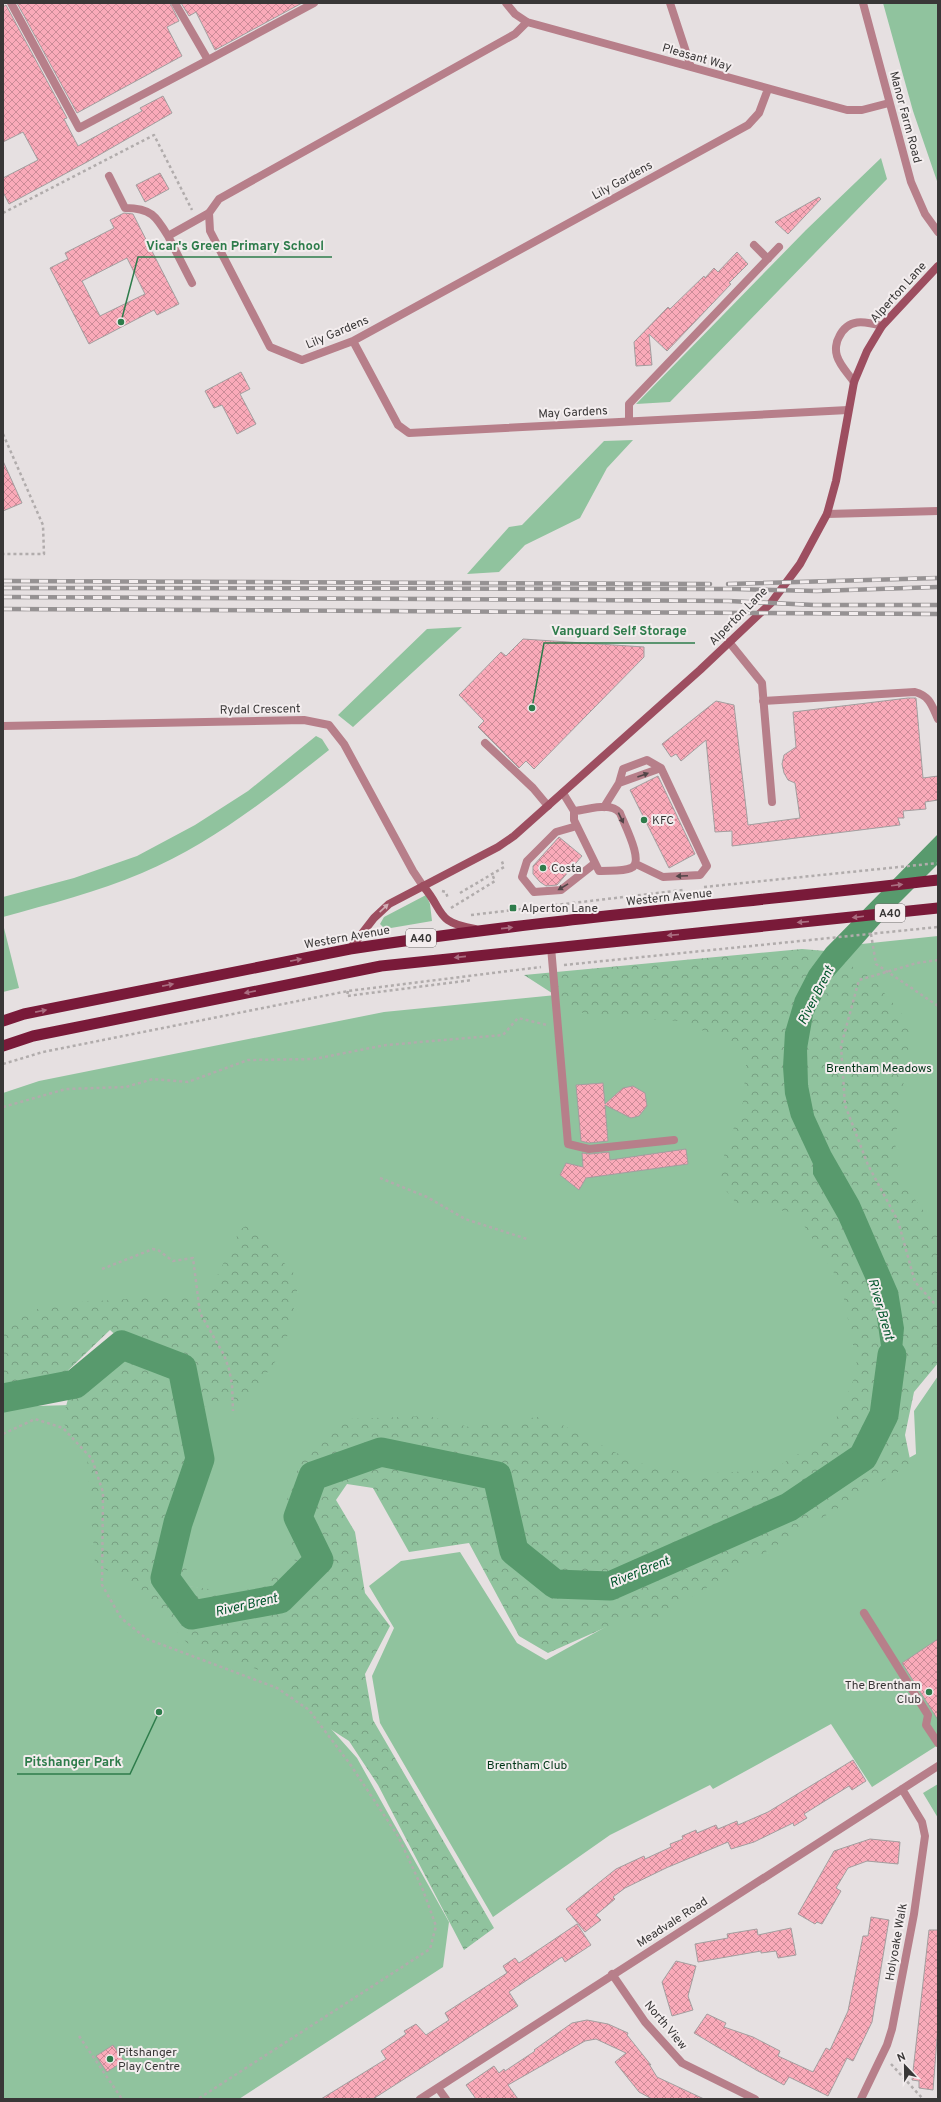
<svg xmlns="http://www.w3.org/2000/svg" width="941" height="2102" viewBox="0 0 941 2102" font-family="Overpass,sans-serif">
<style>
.green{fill:#90c39e}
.forest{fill:url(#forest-crowns)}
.water{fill:#589a6d}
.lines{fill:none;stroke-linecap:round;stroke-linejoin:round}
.river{stroke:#589a6d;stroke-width:29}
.building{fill:url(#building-cross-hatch);stroke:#a39e9f;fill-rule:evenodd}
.path{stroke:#b1acac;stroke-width:2.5;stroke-dasharray:3 3;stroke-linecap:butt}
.service{stroke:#b77f8a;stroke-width:8}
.minor{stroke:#b77f8a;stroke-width:8}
.tertiary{stroke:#b77f8a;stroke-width:8}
.secondary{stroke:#9d4e60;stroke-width:8}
.trunk{stroke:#791a39;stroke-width:11}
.rail-casing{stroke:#969293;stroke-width:4.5}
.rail{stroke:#f3edee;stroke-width:3;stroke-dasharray:9;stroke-linecap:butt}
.oneway{fill:#524548}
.oneway2{fill:#aa6e81}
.oneway3{fill:#d1adb5}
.poi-dot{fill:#2e7c4b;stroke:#f3edee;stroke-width:1.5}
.labels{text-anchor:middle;stroke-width:4;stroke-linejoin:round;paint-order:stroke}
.shield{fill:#f3edee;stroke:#716e6e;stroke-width:1}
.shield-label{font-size:11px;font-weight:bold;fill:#393737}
.street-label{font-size:12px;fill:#393737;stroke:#f3edee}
.poi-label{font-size:12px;fill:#393737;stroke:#f3edee;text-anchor:start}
.park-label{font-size:12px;fill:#003517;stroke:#f3edee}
.water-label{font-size:13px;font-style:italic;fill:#00552b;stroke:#f3edee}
.leader{fill:none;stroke:#2e7c4b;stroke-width:1.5}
.callout-dot{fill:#2e7c4b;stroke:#f3edee;stroke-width:1.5}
.callout-label{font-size:13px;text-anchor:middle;font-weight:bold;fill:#2e7c4b;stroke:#f3edee;stroke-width:4;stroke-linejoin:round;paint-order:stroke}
</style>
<defs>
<pattern id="forest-crowns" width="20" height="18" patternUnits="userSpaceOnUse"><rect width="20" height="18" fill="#90c39e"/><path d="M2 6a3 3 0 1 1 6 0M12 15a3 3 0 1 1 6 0" fill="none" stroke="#779f82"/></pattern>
<pattern id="building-cross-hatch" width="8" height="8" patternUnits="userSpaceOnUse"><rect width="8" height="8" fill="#faaab9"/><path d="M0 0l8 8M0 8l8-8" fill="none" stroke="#cb8b97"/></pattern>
</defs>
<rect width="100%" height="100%" fill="#e6e0e1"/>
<path class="green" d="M883,3H938V184L913,111Z
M881,158L887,179L670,402L636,404L806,230Z
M633,440L607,468L580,518L525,545L499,572L467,574L509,527L522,525L604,441Z
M462,627L353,727L338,715L427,629Z
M316,736L322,739L329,750C271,796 211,844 142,873C98,892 49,904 3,917V897L74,878L137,856L195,825L248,791Z
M426,895L430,904L432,921L385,929L380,924L384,917Z
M3,924L19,988L3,992Z
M938,936V1351L820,1028L852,945Z
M770,974L887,1361L874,1451L779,1497L311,1468L313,1559L257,1599L177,1584L178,1551L212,1344L115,1309L3,1358V1093L39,1081L384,1012Z
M938,1376V1745L872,1787L831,1724L713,1789L710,1785L610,1835L493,1917L380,1723L372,1676L394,1628L369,1586L401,1561L460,1552L517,1643L546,1660L916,1454L914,1411Z
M71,1405L167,1614L274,1665L357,1758L449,1922L443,1967L239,2099H3V1407Z
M938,1784V1818L923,1793Z"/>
<path class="forest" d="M802,949L826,951L872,978L912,1026L895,1141L899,1178L938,1230V1363L914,1392L905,1435L911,1464L653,1620L629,1617L548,1653L519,1636L469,1543L409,1552L373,1488L347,1484L336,1500L355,1532L365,1593L390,1626L365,1674L373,1720L494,1928L464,1950L378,1785L349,1741L318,1721L269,1674L187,1643L136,1585L95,1564L87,1457L62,1421L74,1377L114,1339L122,1341L110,1330L30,1407L3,1398V1324L49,1304L208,1294L240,1230L252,1221L279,1257L299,1279L290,1329L280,1355L245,1403L199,1407L196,1406L203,1448L184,1557L190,1586L238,1594L296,1567L284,1508L304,1452L348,1419L428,1416L469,1427L545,1416L634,1462L692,1474L772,1470L828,1436L858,1370L841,1284L796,1213L736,1203L716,1178L743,1102L747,1052L683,1021L589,1017L524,975Z"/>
<path class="water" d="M938,834V864L890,912L830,980L813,1015L807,1049L808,1085L814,1115L831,1152L859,1201L898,1291L904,1328L898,1395L875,1392L881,1346L876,1311L865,1278L838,1218L813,1174V1164L791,1117L785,1094L783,1067L785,1032L795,998L809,971L826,948Z"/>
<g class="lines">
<path class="river" d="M3,1398L75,1384L122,1345L182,1368L200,1459L178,1523L165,1578L192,1615L280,1599L319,1560L298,1517L313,1476L381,1452L497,1476L514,1551L555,1584L610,1586L789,1507L863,1457L884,1415L892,1355"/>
</g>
<path class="building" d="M17,3H170L179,21L167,27L182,56L77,113Z
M181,3H302L215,50L196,12L189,16Z
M6,5L67,118L64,119L78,146L142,111L140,108L163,96L172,113L87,162L9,204L3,192V178L38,160L23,132L3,142V7Z
M160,173L169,189L145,202L136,185Z
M819,197L821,199L788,234L775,222Z
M124,213L133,214L179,304L157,315L154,310L89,344L50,268L68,259L65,253L114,228L110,220ZM127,258L145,294L100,316L82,281Z
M737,252L748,264L729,283L731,284L667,351L649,334L652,365L636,366L634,342L668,307L670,309L704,276L705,278L714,268L718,272Z
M241,372L250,389L240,394L256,424L237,434L222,405L214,408L205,391Z
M3,461L22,503L3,511Z
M523,639L644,647V657L534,769L526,761L519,768L478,727L484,721L459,695L501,652L506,656Z
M908,698H916L923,778L938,776V800L925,802L926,809L903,811L904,818H898L900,825L732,846V831L715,832L706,740L681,761L676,754L671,757L662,744L716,701L734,705L748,825L800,818L795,783L788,780L784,773L782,764L784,755L796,747L793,712Z
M658,776L695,854L669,868L630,790Z
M559,837L582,856L557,885L546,886L540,882L533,874V866Z
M603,1083L605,1104L623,1088L633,1086L645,1093L647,1106L639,1116L631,1118L605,1105L608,1141L589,1143L581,1141L576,1085Z
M686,1149L688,1164L586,1178L579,1190L560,1175L566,1163L583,1167L582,1153L590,1154L609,1152L610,1160Z
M938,1639V1720L902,1663Z
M853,1760L866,1781L852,1790L849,1786L804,1814L807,1818L794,1826L793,1823L754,1842L731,1849L728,1842L666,1868L625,1888L613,1897L615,1899L596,1915L601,1920L585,1932L566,1909L616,1869L644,1856L645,1859L671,1847L670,1844L683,1839L682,1836L696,1830L697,1833L716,1825L718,1829L737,1821L738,1825L768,1812Z
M870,1839L900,1842L898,1864L867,1861L848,1868L836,1888L841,1891L822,1924L817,1922L815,1924L798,1914L834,1851Z
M871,1917L889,1920L872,2022L853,2061L847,2058L828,2096L789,2077L784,2085L756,2070L694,2033L707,2014L726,2023L724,2027L753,2037L780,2051L778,2056L813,2072L826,2048L830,2050L848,2011L863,1936H868Z
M577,1924L591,1945L565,1962L562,1957L509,1992L518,2006L373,2099H321L386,2059L381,2051L406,2034L404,2031L416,2024L426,2035L449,2020L445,2013L507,1973L503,1966L515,1958L519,1963Z
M791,1928L796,1955L778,1958L776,1951L761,1953V1951L698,1962L695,1944L728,1938L727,1934L757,1929L758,1935Z
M929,1930H938V2026L933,2090L919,2088V2081L912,2080Z
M676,1961L696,1966L688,1996L693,2010L672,2016L662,1982Z
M587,2020L608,2024L628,2033L627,2035L651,2065L649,2064L657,2077L704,2099H652L639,2092L615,2062L626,2053L596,2039L585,2041L508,2085L518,2099H476L466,2085L494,2066L499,2073L504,2069L505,2071L535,2051L534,2050L572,2023Z
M113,2045L124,2061L107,2072L96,2056Z"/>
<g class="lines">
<path class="path" d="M3,213L154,135L192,210
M3,434L43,525L44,554H3
M704,887L938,863
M442,891L446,892L448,899
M460,893L504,867L501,859
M451,908L495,881L492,874
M471,915L683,890
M871,934L876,964L938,1006
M938,960L917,963L859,980L841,1046L845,1105L868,1165L898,1221L915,1282L934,1303H938
M564,965L938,927
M348,991L347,996L472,980
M3,1064L43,1052L348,991L541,967
M3,1107L66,1089L126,1087L153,1079L188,1082L248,1060L314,1059L386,1045L503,1035L518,1018L547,1025
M380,1178L427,1197L465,1219L527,1239
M102,1269L153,1249L158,1250L173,1261L193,1258L200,1313L224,1355L229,1369L232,1384L233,1411
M3,1434L35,1419L63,1428L92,1459L103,1492L102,1585L121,1618L147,1639L277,1688L309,1710L350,1764L398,1836L423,1890L436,1926L430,1949L198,2099
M79,2036L122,2099
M891,2064L923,2099"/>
<path class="service" d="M11,3L79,128L208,60L175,3
M208,60L314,3
M109,176L125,208C151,208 156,216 168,236
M754,245L768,259
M192,283L168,236L209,213
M854,382C848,373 840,366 837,356C835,350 836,342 839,337C848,318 864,321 882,326
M629,421V404L779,247
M827,514L938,511
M729,642L762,683L772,802
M763,701L915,692C930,696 932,706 938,719
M485,743L533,788L548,806
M619,783L623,769L647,760L661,768
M563,793L574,811V820L599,871C609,870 622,872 631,868C645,863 624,824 620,813C609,801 589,810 574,811
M604,807L619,783L661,768L707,866L700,875L663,877L636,864
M577,826L556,832L527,861L522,877L534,892L561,890L594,864
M551,947L568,1144L589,1149L674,1140
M864,1613L928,1715L926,1725L938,1743"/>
<path class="minor" d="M506,3L515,14L527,22L847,110H862L889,103
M670,3L691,67
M527,22L515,34L219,199L209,213L210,231L270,347L302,360L353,341L748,125L759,113L768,89
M353,341L398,425L409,433L848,410
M3,726L304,720L329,725L344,744L413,871L423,886
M612,1974L645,2022L682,2063L755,2099
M438,2088L446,2099
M420,2099L938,1766
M861,2099L887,2045L892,2029L914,1914L925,1836L922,1822L902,1789"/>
<path class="tertiary" d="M863,3L911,182L925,214L938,232"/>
<path class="secondary" d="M423,886C445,911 434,922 475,929
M350,949L374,918L389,904L498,847L514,836L700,670L771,603L800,564L827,514L836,481L854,382L867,351L882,326L938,266"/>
<path class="trunk" d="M3,1021L24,1014L350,949C545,919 742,903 938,880
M3,1046L33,1036L381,966L938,908"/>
<g class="rail-casing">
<path id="rail" d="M3,581L710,584
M728,584L938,578
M3,588L736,589L817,591L938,587
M3,597L428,599L729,601L814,605H938
M3,609L938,614"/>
</g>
<use href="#rail" class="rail"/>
</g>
<defs><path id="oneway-solid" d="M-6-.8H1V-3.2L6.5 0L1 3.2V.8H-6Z"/></defs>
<g class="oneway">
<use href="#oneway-solid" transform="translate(643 775) rotate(-20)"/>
<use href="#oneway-solid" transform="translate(621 818) rotate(64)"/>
<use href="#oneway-solid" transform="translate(682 876) rotate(177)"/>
<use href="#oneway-solid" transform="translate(563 887) rotate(149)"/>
</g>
<g class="oneway2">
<use href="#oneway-solid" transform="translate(897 885) rotate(-7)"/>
<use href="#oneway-solid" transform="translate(858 917) rotate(173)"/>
<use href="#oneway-solid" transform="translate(803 922) rotate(175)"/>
<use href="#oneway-solid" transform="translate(507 928) rotate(-6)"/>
<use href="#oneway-solid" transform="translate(673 935) rotate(175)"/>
<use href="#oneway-solid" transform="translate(460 957) rotate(174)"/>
<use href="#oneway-solid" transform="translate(296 960) rotate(-11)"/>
<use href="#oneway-solid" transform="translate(168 985) rotate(-11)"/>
<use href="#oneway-solid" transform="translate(250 992) rotate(169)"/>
<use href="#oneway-solid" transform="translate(41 1011) rotate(-11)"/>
</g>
<use class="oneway3" href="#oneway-solid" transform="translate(384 908) rotate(-43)"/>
<g class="poi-dot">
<circle cx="644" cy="820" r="4"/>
<circle cx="543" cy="868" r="4"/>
<rect x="509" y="904" width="8" height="8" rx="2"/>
<circle cx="929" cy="1692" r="4"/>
<circle cx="110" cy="2059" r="4"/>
</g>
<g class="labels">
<g class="shield">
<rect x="875" y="904" width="30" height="18" rx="3"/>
<rect x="406" y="929" width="30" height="18" rx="3"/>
</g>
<g class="shield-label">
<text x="890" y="917">A40</text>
<text x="421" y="942">A40</text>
</g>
<g class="street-label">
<text transform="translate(697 57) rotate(16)" y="4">Pleasant Way</text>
<text transform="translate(906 117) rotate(75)" y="4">Manor Farm Road</text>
<text transform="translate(622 180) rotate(-29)" y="4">Lily Gardens</text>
<text transform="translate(898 292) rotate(-48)" y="4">Alperton Lane</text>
<text transform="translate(337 332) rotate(-23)" y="4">Lily Gardens</text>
<text transform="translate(573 412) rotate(-3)" y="4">May Gardens</text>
<text transform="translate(738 616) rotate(-45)" y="4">Alperton Lane</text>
<text transform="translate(260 709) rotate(-1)" y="4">Rydal Crescent</text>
<text transform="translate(669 897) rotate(-6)" y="4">Western Avenue</text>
<text transform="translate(347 937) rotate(-10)" y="4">Western Avenue</text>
<text transform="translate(672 1922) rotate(-33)" y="4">Meadvale Road</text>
<text transform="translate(896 1942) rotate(-80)" y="4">Holyoake Walk</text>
<text transform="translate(666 2025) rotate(50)" y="4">North View</text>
</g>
<g class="poi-label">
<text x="652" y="824">KFC</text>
<text x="551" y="872">Costa</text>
<text x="521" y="912">Alperton Lane</text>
<text x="921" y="1689" text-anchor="end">The Brentham<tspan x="921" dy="14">Club</tspan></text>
<text x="118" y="2056">Pitshanger<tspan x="118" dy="14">Play Centre</tspan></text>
</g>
<g class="park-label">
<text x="879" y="1072">Brentham Meadows</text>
<text x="527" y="1769">Brentham Club</text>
</g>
<g class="water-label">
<text transform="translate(815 995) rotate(-63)" y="5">River Brent</text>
<text transform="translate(882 1309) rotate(74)" y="5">River Brent</text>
<text transform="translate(639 1571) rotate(-22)" y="5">River Brent</text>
<text transform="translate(246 1604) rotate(-13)" y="5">River Brent</text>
</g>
</g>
<path class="leader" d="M121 322L138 257H332M532 708L544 643H695M159 1712L130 1774H17"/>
<g class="callout-dot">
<circle cx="121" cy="322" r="4"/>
<circle cx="532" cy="708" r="4"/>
<circle cx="159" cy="1712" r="4"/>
</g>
<g class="callout-label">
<text x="235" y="250">Vicar's Green Primary School</text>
<text x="619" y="635">Vanguard Self Storage</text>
<text x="73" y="1766">Pitshanger Park</text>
</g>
<rect width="941" height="2102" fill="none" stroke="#393737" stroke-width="8"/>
<g transform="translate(905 2066) rotate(338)" stroke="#f3edee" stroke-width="3" paint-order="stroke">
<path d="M0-3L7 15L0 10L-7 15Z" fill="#393737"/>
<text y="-6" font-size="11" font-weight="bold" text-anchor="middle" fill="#393737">N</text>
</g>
</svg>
